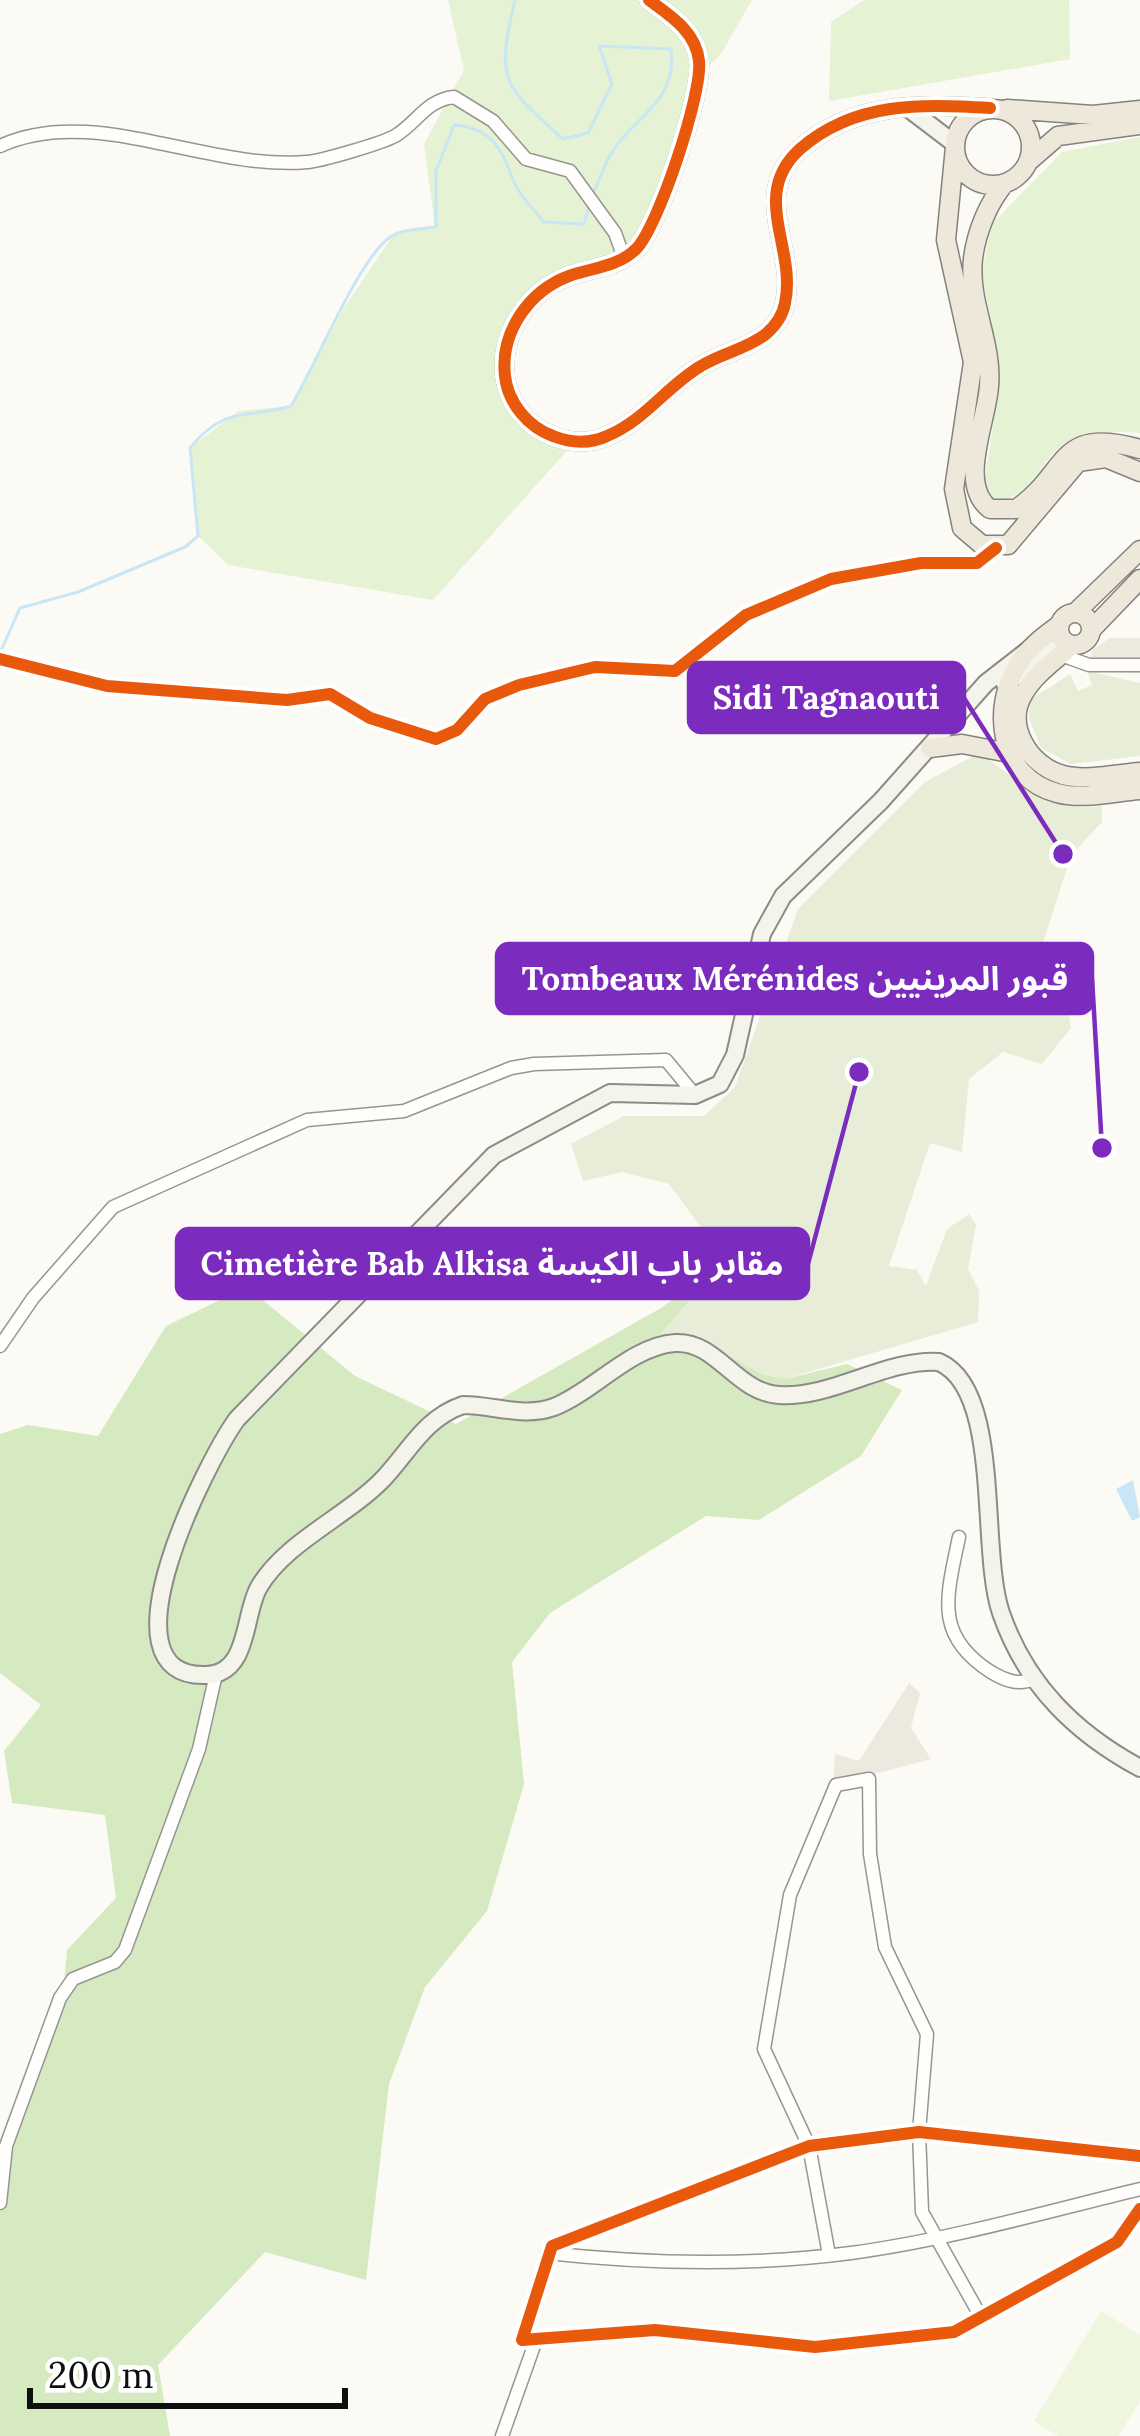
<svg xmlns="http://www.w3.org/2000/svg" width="1140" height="2436" viewBox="0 0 1140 2436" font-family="Lora,'Noto Sans Arabic',serif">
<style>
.green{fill:#e5f2d3}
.forest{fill:#d5eac1}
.cemetery{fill:#e7edd7}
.pitch{fill:#eef6dd}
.plaza{fill:#ece9df}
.water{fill:#c9e6f7}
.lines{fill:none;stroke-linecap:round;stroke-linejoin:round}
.stream{stroke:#c9e6f7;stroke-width:3}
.street-casing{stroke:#969592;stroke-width:15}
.secondary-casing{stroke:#8c8b89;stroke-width:20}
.primary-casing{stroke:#83827f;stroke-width:21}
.street{stroke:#fffefd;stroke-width:12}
.secondary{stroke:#f5f4ea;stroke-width:16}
.primary{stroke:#ede8da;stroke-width:18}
.cycleway-casing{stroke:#fff;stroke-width:20}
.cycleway{stroke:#e8590c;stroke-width:12}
.leader{fill:none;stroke:#7b2cbf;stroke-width:4.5}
.callout-dot{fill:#7b2cbf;stroke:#fff;stroke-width:4.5}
.callout{fill:#7b2cbf;stroke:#7b2cbf;stroke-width:4.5}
.callout-label{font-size:33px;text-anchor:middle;font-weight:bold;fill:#fff}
</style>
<rect width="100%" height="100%" fill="#fcfaf4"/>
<path class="green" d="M448,0H752L721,54L696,77L653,221L608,265L541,291L498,346L511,407L574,443L433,600L228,565L198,536L190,448L238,411L291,406L344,308L394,234L435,227L424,144L464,70Z
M864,0H1069L1070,59L829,101L831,22Z
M1140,137V433C1026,423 1061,486 993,504L984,487L1000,376L982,272L991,225L1062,152Z"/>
<path class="forest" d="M720,1265L658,1338H697L762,1374L785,1379L847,1364L902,1390L861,1456L759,1520L706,1516L550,1613L512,1662L524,1784L487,1911L425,1987L389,2084L366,2280L265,2252L158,2365L170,2436H0V2170L61,2015L67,1950L116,1898L105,1815L12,1803L4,1751L41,1705L0,1673V1434L28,1425L98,1436L166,1326L247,1287L355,1376L456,1424L661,1308Z"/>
<path class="cemetery" d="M1087,671L1140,683V756L1071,764L1041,748L1029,718L1030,700L1070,674L1078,691L1092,685Z
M979,753C1021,780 1047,815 1102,806V822L1071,855L1035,968L1065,991L1071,1028L1042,1064L1003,1052L969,1079L962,1152L930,1143L889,1266L917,1270L926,1286L947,1229L969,1214L976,1225L968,1269L979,1291L978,1322L785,1379L762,1374L697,1338L656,1339L719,1266L711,1241L669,1184L622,1172L583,1181L571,1144L624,1116H704L735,1087L798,909L925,782Z"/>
<path class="pitch" d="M1101,2311L1140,2335V2401L1118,2436H1058L1034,2421Z"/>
<path class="plaza" d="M1110,638H1140V673L1087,671L1093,649Z
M909,1683L920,1693L911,1728L931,1759L833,1785L835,1754L859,1761Z"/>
<path class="water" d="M1133,1480L1140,1517L1132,1521L1116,1489Z"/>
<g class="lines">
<path class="stream" d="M515,0C496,82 502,84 563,139L588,133L612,84L599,46L671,49C678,102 635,115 612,152C604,166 598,182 592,196
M0,653L20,608L78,592L185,547L198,536L190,448C225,405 246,419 291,406C316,365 358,260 390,237C402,229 422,229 436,227V171L454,125C493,128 501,149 514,182C520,196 534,210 544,222L584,224L589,206"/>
<g class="street-casing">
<path id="street" d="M0,146C92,103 207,171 307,162C322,161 382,143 395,136C417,123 426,100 454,97L493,121L526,159L570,171L615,233L624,258
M1061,655L1089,665H1140
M0,659L107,686L287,700L330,694L370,718L436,739L457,730L485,699L519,685L595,667L675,671L746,615L831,579L921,563H977L996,548
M0,1346L33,1298L113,1207L307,1120L404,1111L511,1068L534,1064L666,1060L695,1095
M959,1537C947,1596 933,1635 991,1672C1006,1681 1019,1686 1036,1678
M1140,2156L919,2132L809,2146L552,2246L522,2340L655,2330L815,2347L954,2332L1117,2242L1140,2209
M0,2203L6,2146L60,1998L73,1979L115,1962L125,1950L199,1749L216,1674
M547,2253C648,2264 751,2266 851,2253C948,2240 1045,2212 1140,2189
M829,2255L809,2146L764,2049L790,1895L836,1785L869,1779L870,1854L885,1947L927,2034L919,2132L922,2212L981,2317
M502,2436L536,2340"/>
</g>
<g class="secondary-casing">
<path id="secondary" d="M649,0C671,16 696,32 699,61C703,92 658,228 636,249C618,267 591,268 569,276C529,291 500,332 505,376C508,403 528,427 553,436C571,443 590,444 607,436C644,421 667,386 701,366C722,353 747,349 766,334C775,326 783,315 785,303C797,248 749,195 800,149C855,101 922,104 990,108
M909,109L955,144
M1027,651L986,683L881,801L783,896L762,934L735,1055L720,1084L695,1095L610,1093L494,1155L237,1419C208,1459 95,1679 206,1675C250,1674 243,1614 259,1587C285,1542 348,1516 384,1478C410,1450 425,1418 463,1405C494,1405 523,1418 554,1407C593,1392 631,1346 675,1343C716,1340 737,1393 779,1395C834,1398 884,1359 939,1362C1003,1390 979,1549 1001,1613C1026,1685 1075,1733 1140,1768
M1005,684L1058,647"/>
</g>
<g class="primary-casing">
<path id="primary" d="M955 147a38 38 0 1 1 76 0a38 38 0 1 1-76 0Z
M1007,109L1093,115L1140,110
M955,147L946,240L973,362L954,489L962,528L982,545H1008L1078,462L1106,458L1140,472
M1028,162L1058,136L1140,125
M1005,183C988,203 976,233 973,259C968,302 993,343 989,386C987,421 957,484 990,509H1016C1070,472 1056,425 1140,449
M1076,612L1140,550
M1059 629a16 16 0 1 1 32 0a16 16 0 1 1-32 0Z
M1059,625C1044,636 1029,647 1019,663C990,708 999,778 1057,793C1082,800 1114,792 1140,790
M1092,629L1140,579
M1072,645C1056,660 1035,674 1024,693C1004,725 1029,766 1063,775C1087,781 1116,774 1140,772
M930,748L962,744L1009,753"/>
</g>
<use href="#street" class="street"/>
<use href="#secondary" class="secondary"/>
<use href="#primary" class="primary"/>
<g class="cycleway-casing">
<path id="cycleway" d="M649,0C671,16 696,32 699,61C703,92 658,228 636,249C618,267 591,268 569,276C529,291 500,332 505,376C508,403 528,427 553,436C571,443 590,444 607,436C644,421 667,386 701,366C722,353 747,349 766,334C775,326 783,315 785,303C797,248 749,195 800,149C855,101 922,104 990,108
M0,659L107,686L287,700L330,694L370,718L436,739L457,730L485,699L519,685L595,667L675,671L746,615L831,579L921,563H977L996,548
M1140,2156L919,2132L809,2146L552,2246L522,2340L655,2330L815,2347L954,2332L1117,2242L1140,2209"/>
</g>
<use href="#cycleway" class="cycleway"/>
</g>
<path class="leader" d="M1063 854L964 698M1102 1148L1092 978M859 1072L808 1264"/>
<g class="callout-dot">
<circle cx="1063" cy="854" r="12"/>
<circle cx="1102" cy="1148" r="12"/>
<circle cx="859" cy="1072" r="12"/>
</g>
<g class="callout">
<rect x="689" y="663" width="275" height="69" rx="12"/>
<rect x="497" y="944" width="595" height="69" rx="12"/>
<rect x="177" y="1229" width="631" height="69" rx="12"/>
</g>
<g class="callout-label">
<text x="826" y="709">Sidi Tagnaouti</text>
<text x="795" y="990">Tombeaux Mérénides قبور المرينيين</text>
<text x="492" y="1275">Cimetière Bab Alkisa مقابر باب الكيسة</text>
</g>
<path d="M30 2388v18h315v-18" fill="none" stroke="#0f0f0f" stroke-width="6"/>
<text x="48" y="2388" font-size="36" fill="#0f0f0f" stroke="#ffffff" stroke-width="9" paint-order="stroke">200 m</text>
</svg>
